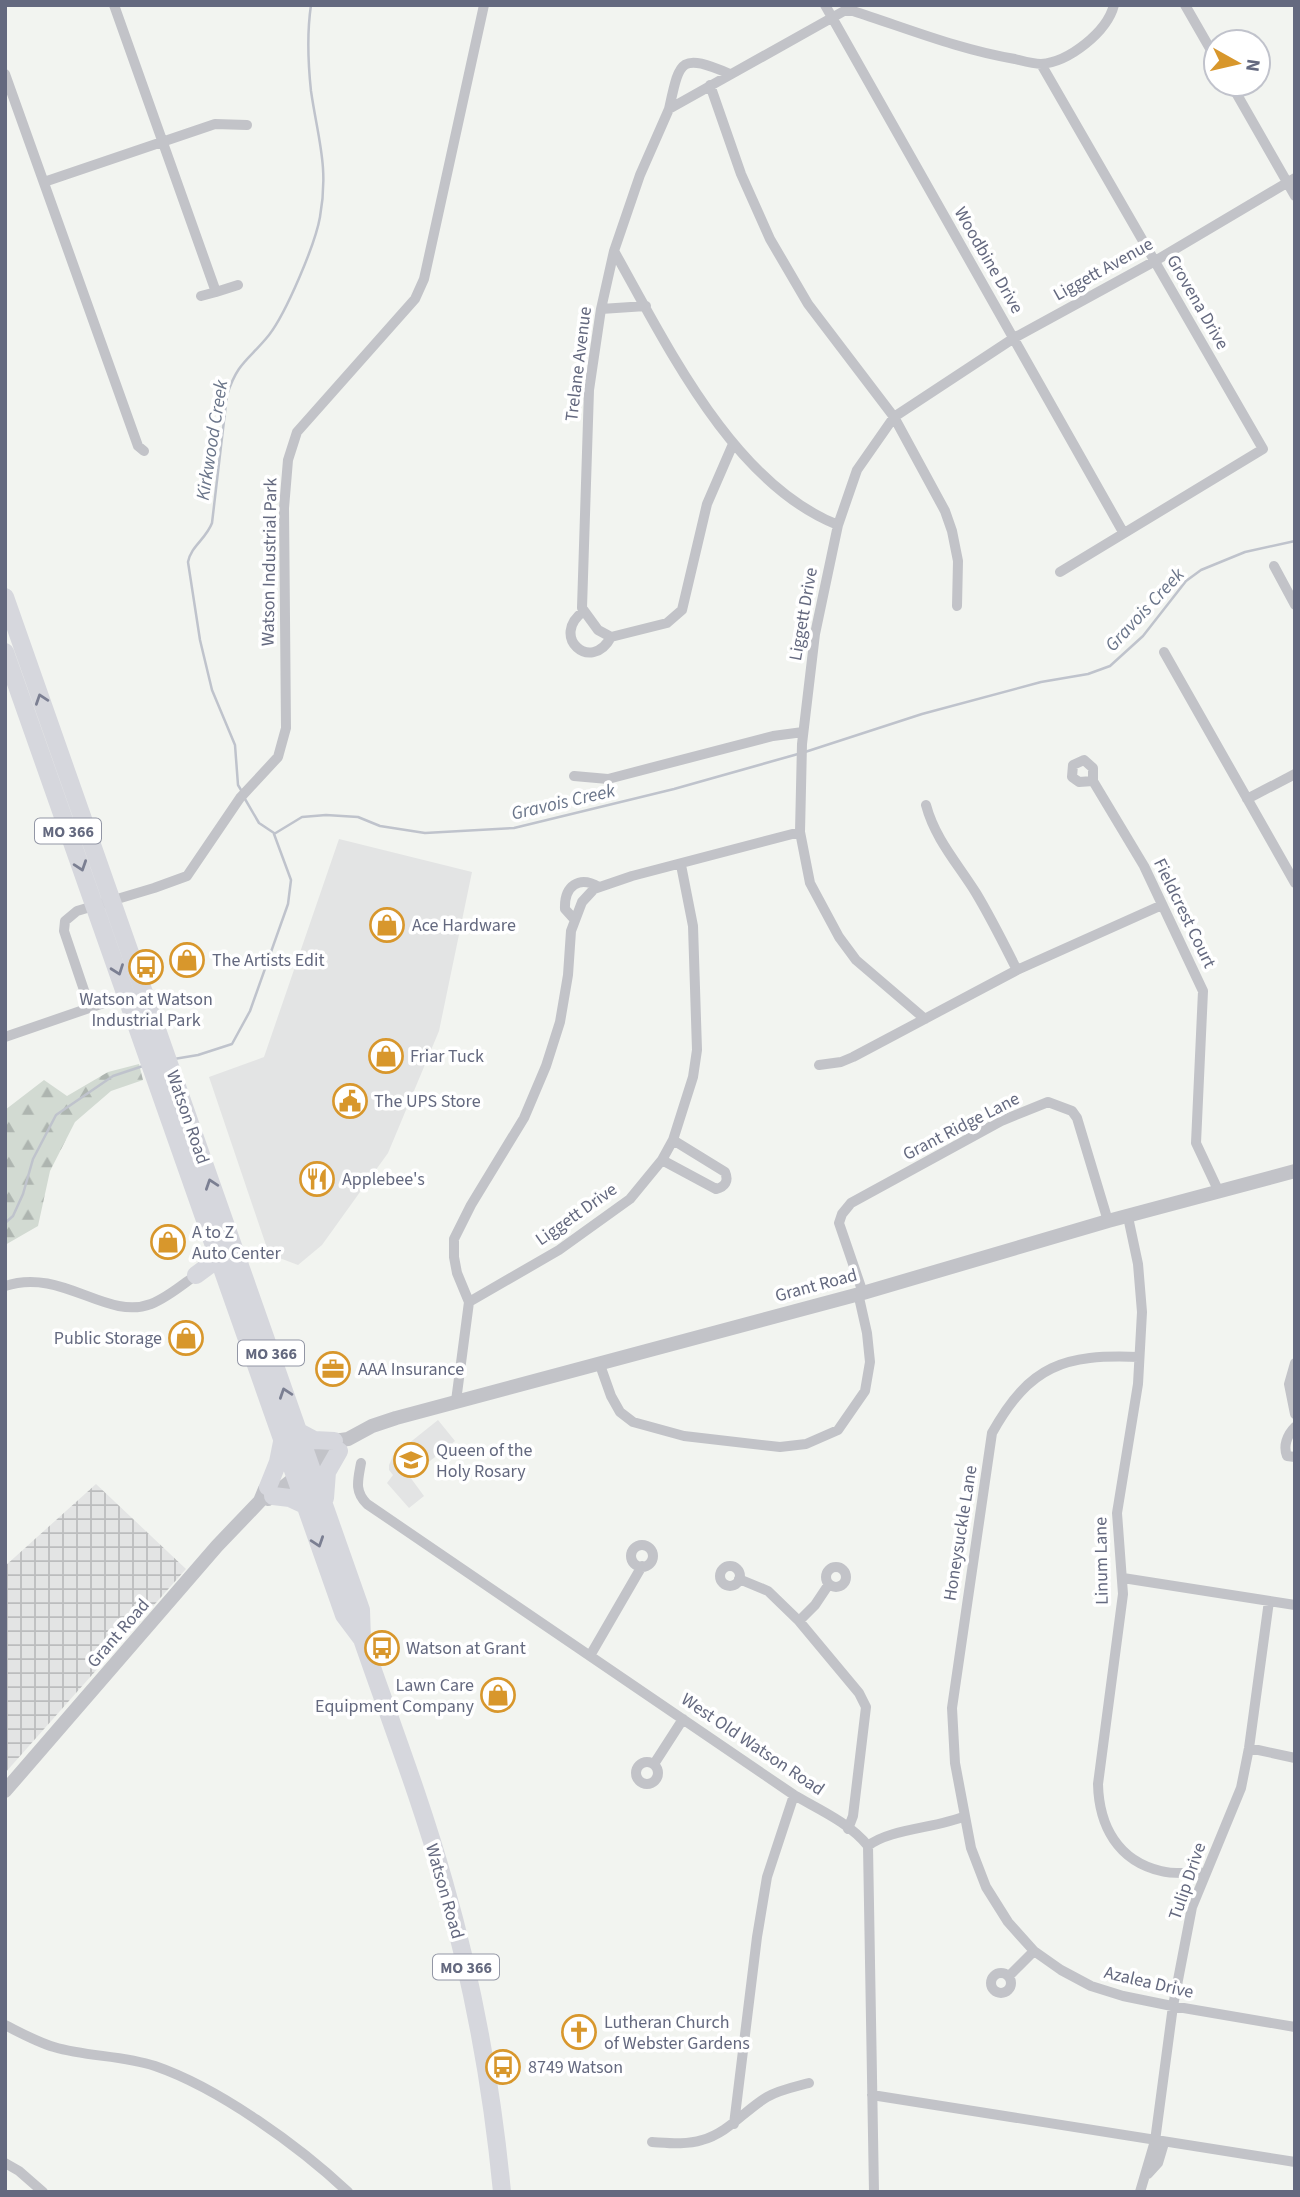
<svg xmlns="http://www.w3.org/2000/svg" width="1300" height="2197" viewBox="0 0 1300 2197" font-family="'Source Sans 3',sans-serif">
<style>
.built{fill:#e3e4e4}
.industrial{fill:url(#industrial-grid)}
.forest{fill:url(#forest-firs)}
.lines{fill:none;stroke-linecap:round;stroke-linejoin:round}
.stream{stroke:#bfc3cc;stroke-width:2.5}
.minor{stroke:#c2c3c8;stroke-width:10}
.tertiary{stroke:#c2c3c8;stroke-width:14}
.primary{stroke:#d6d7dd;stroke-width:18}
.oneway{stroke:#7b7f92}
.labels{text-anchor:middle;stroke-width:7;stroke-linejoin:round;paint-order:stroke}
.shield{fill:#fff;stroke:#9296a5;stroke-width:2}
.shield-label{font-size:16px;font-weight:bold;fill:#64697f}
.street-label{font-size:18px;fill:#64697f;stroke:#fff}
.poi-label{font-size:18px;fill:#64697f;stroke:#fff;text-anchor:start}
.water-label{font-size:19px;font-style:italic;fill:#6a758a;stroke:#fff}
</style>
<defs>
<pattern id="industrial-grid" width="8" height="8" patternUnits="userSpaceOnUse" patternTransform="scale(1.75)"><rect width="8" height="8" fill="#e3e4e4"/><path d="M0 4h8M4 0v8" fill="none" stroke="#bcbdbe"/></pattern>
<pattern id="forest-firs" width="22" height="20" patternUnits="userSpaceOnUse" patternTransform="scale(1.75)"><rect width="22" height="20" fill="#d2dad2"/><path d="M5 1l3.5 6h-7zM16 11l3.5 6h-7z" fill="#aeb5b0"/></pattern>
</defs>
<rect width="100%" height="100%" fill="#f2f4f0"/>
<path class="built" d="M339,839L472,872L439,1031L388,1153L322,1245L298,1265L269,1254L209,1077L264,1057Z
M438,1420L455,1441L410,1477L424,1496L409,1508L387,1483L393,1475L389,1470V1465L393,1456Z"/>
<path class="industrial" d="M96,1484L186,1569L5,1773V1566Z"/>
<path class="forest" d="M139,1064L143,1080L111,1091L75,1122L50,1171L38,1226L5,1245V1110L44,1080L67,1096L108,1072Z"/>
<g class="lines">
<path class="stream" d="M805,752L922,714L1041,682L1088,674L1110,666L1143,636L1186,581L1201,570L1245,552L1295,541
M241,790L238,785L235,745L212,690L200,640L188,562C191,546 206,539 212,523L227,395C238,361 249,360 269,335C286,313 315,245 320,217C329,167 318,139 311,91C308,63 307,32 311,5
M245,799L259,823L274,833
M174,1059L198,1055L232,1044L250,1011L288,904L291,880L274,834L302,817L326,815L358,817L380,826L425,833L514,828L674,789L798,754
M5,1223L13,1216L23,1194L33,1159L56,1115L113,1076L143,1066"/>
<path class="minor" d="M114,5L216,292L238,285
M825,5L1123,532
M1185,5L1216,59
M1041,64L1263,449L1060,572
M5,74L138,446L144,451
M1231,84L1295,196
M710,85L741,174L770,239L808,304L894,417L945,511L952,531L958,561L957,606
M669,109C680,59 680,53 730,74
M44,182L215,124L247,125
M614,251C667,345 733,484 838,525
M201,296L216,292
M601,309L646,306
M733,444L707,504L682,610L667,623L611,637L598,630L582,608L589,390L601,309L614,251L640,175L669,109L844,11H853C906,28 960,50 1015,59C1023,61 1033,64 1041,64C1069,62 1107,32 1114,5
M1274,566L1295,605
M584,611C549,636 591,674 611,637
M1164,652L1295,883
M1084,760L1093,768V781L1079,782L1072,777L1073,765Z
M574,776L608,779L773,736L803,732
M1093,781L1144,866L1203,991L1196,1143L1219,1192
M1247,799L1295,774
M926,805C935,839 958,864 976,893C991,918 1004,944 1017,970
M574,919L565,909C564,886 579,875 599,887
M90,1008L64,931L65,921L77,911L154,888L187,876L240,798L278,757L286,728L284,508L288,460L297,432L415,299L424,279L484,5
M925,1019L856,960L839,937L810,883L800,832L802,744L815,634L838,525L857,470L894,417L1014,338L1155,261L1295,178
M5,1037L127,995
M819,1065L841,1062L853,1057L1017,970L1162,905
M662,1160L716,1189C725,1187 729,1181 725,1172L673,1140
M1128,1217L1138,1264L1142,1312L1138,1384L1117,1513L1123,1594L1098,1784C1099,1826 1118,1861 1161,1871C1175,1875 1192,1872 1206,1873
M5,1286C62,1267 106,1321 151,1304C167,1298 182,1285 196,1275
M863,1293L839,1223L842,1214L851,1203L1001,1121L1048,1102L1072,1111L1077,1118L1108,1221
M469,1302L457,1273L454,1257V1239L471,1205L524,1118L546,1066L560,1022L568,975L571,931L582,902L594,889L632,876L800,832
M1139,1357C1064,1354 1030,1365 992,1433L952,1708L955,1763L971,1848L986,1887L1008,1922L1034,1951L1061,1970L1091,1986L1123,1996L1172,2006L1295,2027
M1295,1363L1289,1384L1295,1414
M600,1365L611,1396L620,1412L633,1422L684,1436L780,1447L806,1444L838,1430L865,1391L870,1362L867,1333L858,1293
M456,1401L469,1302L559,1250L630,1199L662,1160L673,1140L693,1077L697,1050L693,926L681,865
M1295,1427C1287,1435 1283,1446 1287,1456L1295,1457
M361,1463C358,1480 354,1491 367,1504L794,1795C818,1809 850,1823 868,1846L874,2192
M631 1556a11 11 0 1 1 22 0a11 11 0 1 1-22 0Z
M720 1576a10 10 0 1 1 20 0a10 10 0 1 1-20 0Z
M826 1577a10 10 0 1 1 20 0a10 10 0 1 1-20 0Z
M1123,1578L1295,1605
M739,1579L768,1591L799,1621L859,1693L866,1707L853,1816L848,1829
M799,1621L815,1605L829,1584
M591,1654L642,1566
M1249,1748L1295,1758
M636 1773a11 11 0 1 1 22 0a11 11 0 1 1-22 0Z
M654,1764L683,1719
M868,1846C888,1829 938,1828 965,1816
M991 1983a10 10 0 1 1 20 0a10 10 0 1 1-20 0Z
M1009,1976L1034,1951
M5,2025C21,2033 37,2042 54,2047C87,2057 122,2055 155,2066C219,2088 299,2146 348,2192
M872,2095L1295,2162
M734,2124L757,1937L767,1877L794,1795
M652,2142C669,2143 686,2145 702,2140C728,2133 745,2110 767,2097C779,2090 794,2087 809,2083
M5,2163L19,2171L43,2192
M1148,2174L1158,2163L1164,2143
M1140,2192L1155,2141L1173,2006L1192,1907L1241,1788L1249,1748L1269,1601"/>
<path class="tertiary" d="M301,1462L334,1441L348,1439L372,1426L396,1418L863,1293L1108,1221L1295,1171
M268,1499L296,1477L338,1451
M5,1791L217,1546L260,1501L265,1489L273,1482"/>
<path class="primary" d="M5,597L342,1556L361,1610L362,1639
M5,652L344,1615L362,1639C390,1720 421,1800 444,1882C473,1983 492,2087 502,2192
M196,1275L215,1261L223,1248
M299,1432L314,1440L334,1441
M268,1487L278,1462L282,1442
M273,1496L290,1498L305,1505
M325,1498L327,1472L339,1451"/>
</g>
<defs><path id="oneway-chevron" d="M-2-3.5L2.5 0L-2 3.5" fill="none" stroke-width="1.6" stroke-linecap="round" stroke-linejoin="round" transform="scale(1.75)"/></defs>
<g class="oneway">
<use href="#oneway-chevron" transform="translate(41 699) rotate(-109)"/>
<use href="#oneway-chevron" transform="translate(81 866) rotate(71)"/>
<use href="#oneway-chevron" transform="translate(118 970) rotate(70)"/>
<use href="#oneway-chevron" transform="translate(211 1184) rotate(-109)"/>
<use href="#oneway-chevron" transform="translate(285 1393) rotate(-109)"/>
<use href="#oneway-chevron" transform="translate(318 1542) rotate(71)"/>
</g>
<defs>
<g id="shop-ring" transform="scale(1.75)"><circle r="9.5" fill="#fff" stroke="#d8972c" stroke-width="1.5"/><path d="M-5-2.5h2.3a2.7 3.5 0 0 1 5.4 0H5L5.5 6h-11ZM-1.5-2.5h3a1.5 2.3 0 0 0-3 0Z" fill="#d8972c"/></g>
<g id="bus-ring" transform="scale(1.75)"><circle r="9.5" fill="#fff" stroke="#d8972c" stroke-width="1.5"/><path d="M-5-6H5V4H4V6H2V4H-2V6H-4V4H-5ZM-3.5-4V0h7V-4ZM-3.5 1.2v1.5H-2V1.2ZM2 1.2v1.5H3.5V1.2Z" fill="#d8972c"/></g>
<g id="civic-ring" transform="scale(1.75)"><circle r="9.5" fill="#fff" stroke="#d8972c" stroke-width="1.5"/><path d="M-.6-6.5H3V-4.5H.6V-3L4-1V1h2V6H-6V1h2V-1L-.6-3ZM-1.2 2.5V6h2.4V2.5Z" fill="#d8972c"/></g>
<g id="restaurant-ring" transform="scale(1.75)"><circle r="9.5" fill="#fff" stroke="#d8972c" stroke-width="1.5"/><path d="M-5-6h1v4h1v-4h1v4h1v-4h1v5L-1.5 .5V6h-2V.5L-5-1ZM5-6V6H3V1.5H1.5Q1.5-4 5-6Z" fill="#d8972c"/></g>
<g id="office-ring" transform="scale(1.75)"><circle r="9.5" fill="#fff" stroke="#d8972c" stroke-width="1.5"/><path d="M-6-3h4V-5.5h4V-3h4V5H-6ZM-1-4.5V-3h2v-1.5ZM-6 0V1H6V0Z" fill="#d8972c"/></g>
<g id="school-ring" transform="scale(1.75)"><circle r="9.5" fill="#fff" stroke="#d8972c" stroke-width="1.5"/><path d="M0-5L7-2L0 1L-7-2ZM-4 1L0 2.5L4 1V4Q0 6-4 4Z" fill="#d8972c"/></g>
<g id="church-ring" transform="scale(1.75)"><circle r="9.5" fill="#fff" stroke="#d8972c" stroke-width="1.5"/><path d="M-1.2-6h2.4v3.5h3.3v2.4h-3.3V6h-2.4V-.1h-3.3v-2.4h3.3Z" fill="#d8972c"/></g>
</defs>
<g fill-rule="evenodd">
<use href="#shop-ring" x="387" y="925"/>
<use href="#shop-ring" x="187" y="960"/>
<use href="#bus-ring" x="146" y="967"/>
<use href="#shop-ring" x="386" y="1056"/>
<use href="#civic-ring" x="350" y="1101"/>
<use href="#restaurant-ring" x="317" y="1179"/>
<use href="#shop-ring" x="168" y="1242"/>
<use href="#shop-ring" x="186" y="1338"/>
<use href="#office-ring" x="333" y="1369"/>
<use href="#school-ring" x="411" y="1460"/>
<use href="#bus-ring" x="382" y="1648"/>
<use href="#shop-ring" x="498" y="1695"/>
<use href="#church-ring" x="579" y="2032"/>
<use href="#bus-ring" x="503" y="2067"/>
</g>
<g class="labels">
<g class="shield">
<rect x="35" y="818.5" width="66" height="25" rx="5"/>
<rect x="238" y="1340.5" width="66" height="25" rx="5"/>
<rect x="433" y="1954.5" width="66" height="25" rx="5"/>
</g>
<g class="shield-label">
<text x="68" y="837">MO 366</text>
<text x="271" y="1359">MO 366</text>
<text x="466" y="1973">MO 366</text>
</g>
<g class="street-label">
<text transform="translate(989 260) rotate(60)" y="6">Woodbine Drive</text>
<text transform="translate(1103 269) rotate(-29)" y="6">Liggett Avenue</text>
<text transform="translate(1198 302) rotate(60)" y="6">Grovena Drive</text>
<text transform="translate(578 364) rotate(-83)" y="6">Trelane Avenue</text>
<text transform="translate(269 562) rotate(-89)" y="6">Watson Industrial Park</text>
<text transform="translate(803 614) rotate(-80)" y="6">Liggett Drive</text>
<text transform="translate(1185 913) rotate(64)" y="6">Fieldcrest Court</text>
<text transform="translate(188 1117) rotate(71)" y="6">Watson Road</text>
<text transform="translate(961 1126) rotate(-27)" y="6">Grant Ridge Lane</text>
<text transform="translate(576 1214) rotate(-35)" y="6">Liggett Drive</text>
<text transform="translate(816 1285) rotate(-15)" y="6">Grant Road</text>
<text transform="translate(960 1533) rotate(-81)" y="6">Honeysuckle Lane</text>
<text transform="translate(1101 1561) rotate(-91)" y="6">Linum Lane</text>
<text transform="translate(118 1633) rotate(-49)" y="6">Grant Road</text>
<text transform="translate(753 1744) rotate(34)" y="6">West Old Watson Road</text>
<text transform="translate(1187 1881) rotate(-71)" y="6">Tulip Drive</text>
<text transform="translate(445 1891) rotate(74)" y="6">Watson Road</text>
<text transform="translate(1149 1982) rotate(13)" y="6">Azalea Drive</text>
</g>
<g class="poi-label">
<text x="412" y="931">Ace Hardware</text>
<text x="212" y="966">The Artists Edit</text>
<text x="146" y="1005" text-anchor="middle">Watson at Watson<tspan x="146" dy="21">Industrial Park</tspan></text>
<text x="410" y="1062">Friar Tuck</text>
<text x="374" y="1107">The UPS Store</text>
<text x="342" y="1185">Applebee's</text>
<text x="192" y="1238">A to Z<tspan x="192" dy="21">Auto Center</tspan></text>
<text x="162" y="1344" text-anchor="end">Public Storage</text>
<text x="358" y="1375">AAA Insurance</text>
<text x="436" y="1456">Queen of the<tspan x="436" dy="21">Holy Rosary</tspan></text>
<text x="406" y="1654">Watson at Grant</text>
<text x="474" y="1691" text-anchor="end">Lawn Care<tspan x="474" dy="21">Equipment Company</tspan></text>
<text x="604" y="2028">Lutheran Church<tspan x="604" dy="21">of Webster Gardens</tspan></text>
<text x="528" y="2073">8749 Watson</text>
</g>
<g class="water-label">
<text transform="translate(211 440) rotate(-81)" y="7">Kirkwood Creek</text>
<text transform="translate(1144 609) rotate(-47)" y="7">Gravois Creek</text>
<text transform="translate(563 801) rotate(-13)" y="7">Gravois Creek</text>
</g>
</g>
<rect width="1300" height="2197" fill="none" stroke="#64697f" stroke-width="14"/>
<g transform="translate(1237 63) rotate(98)"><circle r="33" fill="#ffffff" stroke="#c1c3cc" stroke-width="2"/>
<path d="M0-5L12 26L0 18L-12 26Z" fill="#d8972c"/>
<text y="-10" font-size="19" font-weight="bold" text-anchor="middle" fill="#64697f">N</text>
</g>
</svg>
